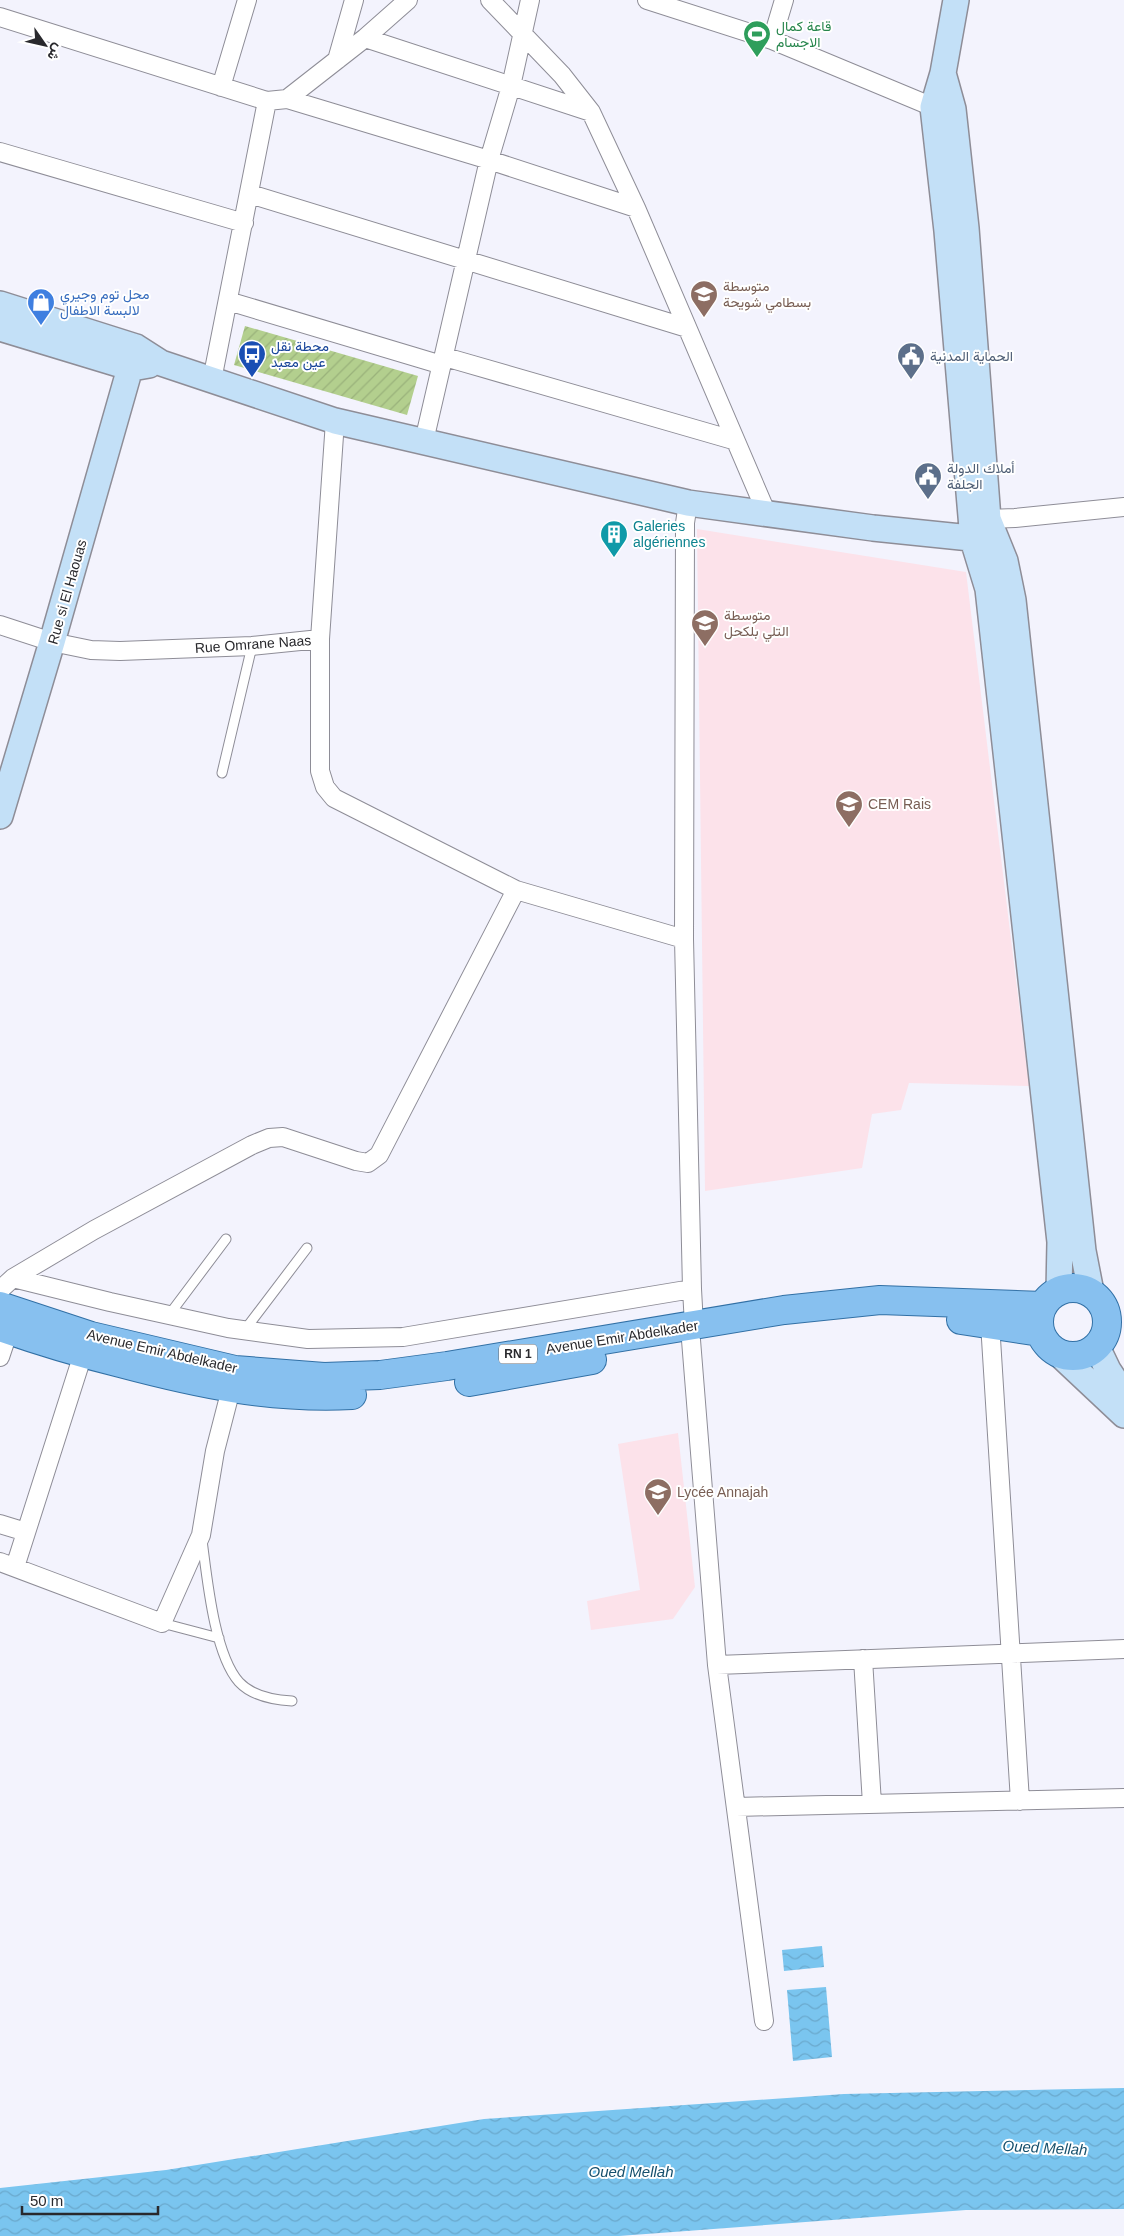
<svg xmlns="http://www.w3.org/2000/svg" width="1124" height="2236" viewBox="0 0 1124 2236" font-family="Helvetica,Vazirmatn,sans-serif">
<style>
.education{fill:#fce2ea}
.garden{fill:url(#garden-furrows)}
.water{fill:url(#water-waves)}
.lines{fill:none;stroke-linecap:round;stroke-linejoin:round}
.lane-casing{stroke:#8e8d97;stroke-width:11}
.street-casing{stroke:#8e8d97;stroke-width:20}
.secondary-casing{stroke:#8e8d97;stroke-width:28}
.primary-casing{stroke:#3270a5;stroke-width:30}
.lane{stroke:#fff;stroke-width:9}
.street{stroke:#fff;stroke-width:18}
.secondary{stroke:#c3e0f7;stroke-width:25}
.primary{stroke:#87c0ef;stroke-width:28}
.labels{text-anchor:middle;stroke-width:4;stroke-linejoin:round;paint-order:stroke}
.shield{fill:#fff;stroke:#69696c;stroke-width:1}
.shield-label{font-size:12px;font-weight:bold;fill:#29292d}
.leisure-label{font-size:14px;fill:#27864d;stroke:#fff;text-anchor:start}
.education-label{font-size:14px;fill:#785e54;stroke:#fff;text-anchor:start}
.shop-label{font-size:14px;fill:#366cbe;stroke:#fff;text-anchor:start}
.transit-label{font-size:14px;fill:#164399;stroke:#fff;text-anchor:start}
.service-label{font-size:14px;fill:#4e5e75;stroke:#fff;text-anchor:start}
.culture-label{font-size:14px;fill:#0d838f;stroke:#fff;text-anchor:start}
.street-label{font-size:14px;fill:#29292d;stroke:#fff}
.water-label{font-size:15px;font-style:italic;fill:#16506d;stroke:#fff}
</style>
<defs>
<pattern id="garden-furrows" width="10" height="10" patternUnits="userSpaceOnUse" patternTransform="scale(1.25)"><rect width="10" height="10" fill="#b3cf8e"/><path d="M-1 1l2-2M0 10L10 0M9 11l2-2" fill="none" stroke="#9ab27b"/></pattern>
<pattern id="water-waves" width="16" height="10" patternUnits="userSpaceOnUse" patternTransform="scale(1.25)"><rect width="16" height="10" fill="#7ac5ef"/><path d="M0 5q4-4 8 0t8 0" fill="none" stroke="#6aa9cd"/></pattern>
</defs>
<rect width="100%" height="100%" fill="#f3f3fd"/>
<path class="education" d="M697,529L966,572L1029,1086L909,1083L901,1110L872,1114L862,1168L705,1191Z
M678,1433L695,1587L673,1619L591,1630L587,1601L640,1590L618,1444Z"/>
<path class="garden" d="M245,326L418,376L407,415L234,365Z"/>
<path class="water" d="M822,1946L824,1967L784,1971L782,1950Z
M826,1987L832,2057L793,2061L787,1990Z
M1124,2088V2209L966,2210L619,2236H0V2188L166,2170L484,2119L844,2094Z"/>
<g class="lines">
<g class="lane-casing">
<path id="lane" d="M222,773L252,646
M169,1315L226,1239
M244,1331L307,1248
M202,1540C207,1577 214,1654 239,1682C252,1696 274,1700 292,1701
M162,1623L219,1638"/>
</g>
<g class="street-casing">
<path id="street" d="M490,0L562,75L591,112L636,208L767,514
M647,0L772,40L933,107L945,108
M0,17L267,101L287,99L365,38L408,0
M365,38L591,112
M772,40L784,0
M337,60L354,0
M221,87L247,0
M287,99L489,160L636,208
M0,152L244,223
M250,194L687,328
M228,301L442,365
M445,357L733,440
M212,380L267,101
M424,441L489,160L511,86L530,0
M688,503L685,523L684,939L692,1289L694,1325
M988,519L1015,518L1124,507
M0,625L52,642L91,650L120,651L252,646L320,639L335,421
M320,639V771L325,787L334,798L516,890L684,939
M13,1278L110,1302L228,1328L308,1339L403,1337L692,1289
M0,1290L13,1278L94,1230L252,1145L269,1138L283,1137L356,1161L368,1163L379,1155L516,890
M990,1323L1020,1801
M691,1340L717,1665L764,2021
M0,1357L9,1330
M0,1524L26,1532
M0,1562L162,1623L201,1535L215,1451L231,1389
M15,1567L83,1354
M863,1659L872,1804
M717,1665L1124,1649
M736,1807L1124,1798"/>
</g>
<g class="secondary-casing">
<path id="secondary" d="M956,0L943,73L933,107L947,231L973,540L988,589L1060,1242L1059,1291
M943,73L953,109L966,228L988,519L1005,561L1013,600L1083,1251L1091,1292
M0,304L136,347L161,363L335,421L688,503L873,528L990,540
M0,328L132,368L149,365
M0,816L52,642L136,347
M1097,1347L1108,1370L1124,1394
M1058,1353L1124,1415"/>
</g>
<g class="primary-casing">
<path id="primary" d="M1039 1322a34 34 0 1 1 68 0a34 34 0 1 1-68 0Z
M0,1306L91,1336L235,1370L324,1377L380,1375L447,1366L784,1310L880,1300L1043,1306
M961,1320L1040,1332
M0,1327C39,1341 80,1353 120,1363C199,1384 270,1399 352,1395
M469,1382L592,1360"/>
</g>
<use href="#lane" class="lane"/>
<use href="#street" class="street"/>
<use href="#secondary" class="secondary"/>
<use href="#primary" class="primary"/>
</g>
<defs>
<g id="stadium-pin" transform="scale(1.4375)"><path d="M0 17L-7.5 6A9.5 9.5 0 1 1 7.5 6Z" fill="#2e9e5b" stroke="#fff"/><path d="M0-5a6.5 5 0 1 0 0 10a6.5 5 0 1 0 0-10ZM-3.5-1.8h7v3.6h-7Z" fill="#fff"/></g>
<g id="school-pin" transform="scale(1.4375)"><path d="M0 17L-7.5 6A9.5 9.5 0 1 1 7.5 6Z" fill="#8d6e63" stroke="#fff"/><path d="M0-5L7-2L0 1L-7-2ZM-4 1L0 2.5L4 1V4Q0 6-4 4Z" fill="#fff"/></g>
<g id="shop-pin" transform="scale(1.4375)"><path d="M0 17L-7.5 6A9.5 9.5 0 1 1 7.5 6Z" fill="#3f7fe0" stroke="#fff"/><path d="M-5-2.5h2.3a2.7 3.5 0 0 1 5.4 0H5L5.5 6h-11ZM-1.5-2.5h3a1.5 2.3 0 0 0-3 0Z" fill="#fff"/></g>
<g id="bus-pin" transform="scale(1.4375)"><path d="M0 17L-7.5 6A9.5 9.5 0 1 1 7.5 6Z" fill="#1a4fb4" stroke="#fff"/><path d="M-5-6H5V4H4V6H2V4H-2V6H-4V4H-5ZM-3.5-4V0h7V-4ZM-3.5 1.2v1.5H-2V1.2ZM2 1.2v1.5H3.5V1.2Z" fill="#fff"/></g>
<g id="civic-pin" transform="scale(1.4375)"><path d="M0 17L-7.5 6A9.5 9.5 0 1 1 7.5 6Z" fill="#5c6f8a" stroke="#fff"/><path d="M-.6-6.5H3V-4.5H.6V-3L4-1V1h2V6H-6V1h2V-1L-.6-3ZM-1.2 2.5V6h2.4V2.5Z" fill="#fff"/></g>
<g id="building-pin" transform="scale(1.4375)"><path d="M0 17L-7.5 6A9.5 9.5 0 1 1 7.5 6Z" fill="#0f9aa8" stroke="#fff"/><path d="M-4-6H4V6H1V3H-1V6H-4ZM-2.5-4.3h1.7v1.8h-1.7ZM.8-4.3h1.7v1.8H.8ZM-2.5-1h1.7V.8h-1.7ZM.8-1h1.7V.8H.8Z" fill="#fff"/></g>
</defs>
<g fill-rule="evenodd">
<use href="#stadium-pin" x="757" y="34"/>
<use href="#school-pin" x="704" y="294"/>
<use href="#shop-pin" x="41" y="302"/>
<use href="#bus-pin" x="252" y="354"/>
<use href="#civic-pin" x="911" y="356"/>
<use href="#civic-pin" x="928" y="476"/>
<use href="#building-pin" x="614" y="534"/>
<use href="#school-pin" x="705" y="623"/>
<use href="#school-pin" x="849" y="804"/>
<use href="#school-pin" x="658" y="1492"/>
</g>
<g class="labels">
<rect class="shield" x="499" y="1344.5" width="38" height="19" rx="4"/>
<g class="shield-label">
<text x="518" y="1358">RN 1</text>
</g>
<g class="leisure-label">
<text x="776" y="31">قاعة كمال<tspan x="776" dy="16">الاجسام</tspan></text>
</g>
<g class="education-label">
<text x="723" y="291">متوسطة<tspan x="723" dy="16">بسطامي شويحة</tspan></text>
<text x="724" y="620">متوسطة<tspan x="724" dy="16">التلي بلكحل</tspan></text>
<text x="868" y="809">CEM Rais</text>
<text x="677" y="1497">Lycée Annajah</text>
</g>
<g class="shop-label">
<text x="60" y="299">محل توم وجيري<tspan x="60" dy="16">لالبسة الاطفال</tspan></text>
</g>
<g class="transit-label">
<text x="271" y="351">محطة نقل<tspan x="271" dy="16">عين معبد</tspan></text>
</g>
<g class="service-label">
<text x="930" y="361">الحماية المدنية</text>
<text x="947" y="473">أملاك الدولة<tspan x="947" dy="16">الجلفة</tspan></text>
</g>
<g class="culture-label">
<text x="633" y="531">Galeries<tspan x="633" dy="16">algériennes</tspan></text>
</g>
<g class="street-label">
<text transform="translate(67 592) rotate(-74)" y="5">Rue si El Haouas</text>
<text transform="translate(253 644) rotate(-4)" y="5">Rue Omrane Naas</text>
<text transform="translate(622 1337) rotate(-9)" y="5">Avenue Emir Abdelkader</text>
<text transform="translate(162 1351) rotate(13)" y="5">Avenue Emir Abdelkader</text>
</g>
<g class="water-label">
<text transform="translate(1045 2148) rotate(3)" y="5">Oued Mellah</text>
<text x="631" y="2177">Oued Mellah</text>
</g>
</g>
<g transform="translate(45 45) rotate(124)" stroke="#ffffff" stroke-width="4" paint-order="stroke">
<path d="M0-4L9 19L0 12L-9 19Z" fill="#29292d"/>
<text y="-8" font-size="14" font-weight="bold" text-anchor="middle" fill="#29292d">ش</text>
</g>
<path d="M22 2206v8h136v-8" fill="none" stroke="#29292d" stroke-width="2.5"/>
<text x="30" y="2206" font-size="15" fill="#29292d" stroke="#ffffff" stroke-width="4" paint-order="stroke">50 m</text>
</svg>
